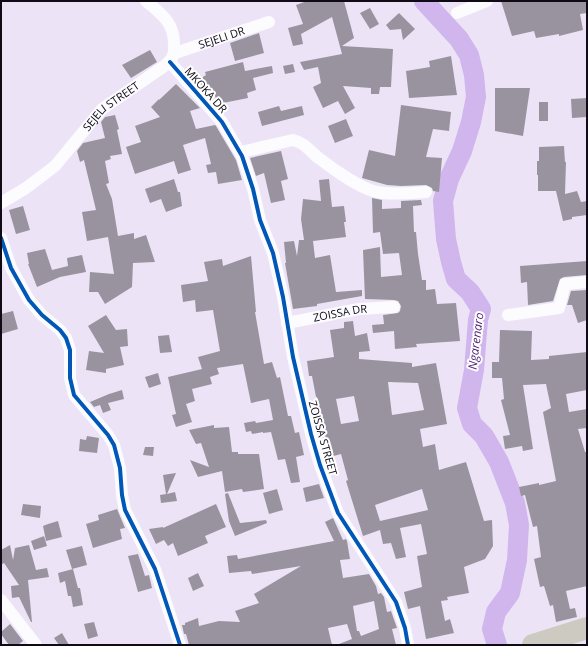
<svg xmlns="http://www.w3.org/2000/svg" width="588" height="646" viewBox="0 0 588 646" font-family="'Open Sans',sans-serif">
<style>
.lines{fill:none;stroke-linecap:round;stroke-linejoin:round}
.river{stroke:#d0b6ed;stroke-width:20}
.building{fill:#9993a0;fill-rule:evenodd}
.street{stroke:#fcfbfe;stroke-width:12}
.highway{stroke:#cccac1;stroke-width:22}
.cycleway-casing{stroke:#fff;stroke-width:6}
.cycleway{stroke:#0057b8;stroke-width:4}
.labels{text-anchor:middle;stroke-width:4;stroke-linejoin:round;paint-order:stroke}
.street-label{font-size:11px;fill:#0f0a15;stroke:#fff}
.water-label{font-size:12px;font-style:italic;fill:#502375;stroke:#fff}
</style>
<rect width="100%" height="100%" fill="#ece4f6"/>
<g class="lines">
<path class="river" d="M424,1L459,39L469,55L474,75L476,97L471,122L462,151L449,179L443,201L446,239L451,262L456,279L470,292L481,309L478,320L474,370L467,408L472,424L484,436L499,462L515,503L519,525L517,560L510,593L496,612L492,629L497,645"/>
</g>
<path class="building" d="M307,1H344L354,38L342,46L393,49L391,87H380L379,94H371V88L343,86L355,108L345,114L338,101L323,108L313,87L321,83L318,67L304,70L300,62L342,54L332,17L301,34L303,44L293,46L288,28L303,24L296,5Z
M501,1H587V13L580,14L583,30L559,36V34L536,38L534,31L512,36Z
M370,8L379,24L370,29L360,13Z
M399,13L415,29L403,40L401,29L390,30L386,25Z
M259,33L264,53L235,61L230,43Z
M150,50L157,62L131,78L122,65Z
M451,56L457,95L409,98L406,71L430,67L429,61Z
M243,62L245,71L272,66L273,73L253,78L256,90L247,93L248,98L218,104L212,88L207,92L198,80L206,75L205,72Z
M293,64L295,72L285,74L283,66Z
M176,84L200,108L190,111L196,129L215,125L216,126L236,160L242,180L218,184L216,172L208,173L206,165L211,164L205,138L183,145L191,170L178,174L174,161L135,174L126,147L141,142L135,126L160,117L151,107L159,99V100Z
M495,88H530L523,136L495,131Z
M587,98V117L572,118L571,99Z
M539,102H548V121H539Z
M401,105L451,112L449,131L433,129L426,157L442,158L439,192L433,191L432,188L426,185L401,186L387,185L362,178L369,150L395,156Z
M279,106L281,111L302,106L304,115L262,126L258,112Z
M115,115L119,129L117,130L122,154L110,156L111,159L105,161L109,183L106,184L112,199L118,236L134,233V239L146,235L155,262L133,263L132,287L105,304L98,292H89L90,272L114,274L108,237L87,241L82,212L96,210L84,160L80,162L77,151L83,143L105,138L101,122L105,117Z
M346,119L353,136L335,143L328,126Z
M564,146L565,162H566L565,194L577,191L581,202L587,201V215L572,217V219L563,221L556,191H538V175H537V161H539V147Z
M281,151L288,179L281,181L285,200L271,203L264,173L256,176L250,158Z
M174,179L178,192H180L182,206L166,212L161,199L150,203L145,189Z
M329,179L332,207L344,206L346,222H344L346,237L313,241L315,258L330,255L336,292L362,290V296L317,304V306L293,309L285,263H286L284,242L294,241L297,256L299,240H304L301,219L303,199L321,201L319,180Z
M372,198L382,200V209L401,208V201L421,200L422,205L413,206L414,232H416L418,254L422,280H426V290L435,289L437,304L456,303L460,341L416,344L417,347L395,349L394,331L373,333L372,325L384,324L383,315L398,313L400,311L401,306L398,301L394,300L365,299L363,250L380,247L381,277L402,275L399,253L383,254L380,232L373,233Z
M23,206L30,230L16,234L9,210Z
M45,249L52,270L68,266L67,258L82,255L86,272L60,277L37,287L28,264H29L27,253Z
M251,256L256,312H255L264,364L272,362L277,378L280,377L288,416H291L295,433L299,432L304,455L296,457L300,482L291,483L285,459L278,460L271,432L263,433V432L252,434L251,431L246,432L244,423L255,421L256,423L273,420L269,399L251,403L243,364L217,368L219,374L210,377L212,384L192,389L195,401L186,404L192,422L176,427L172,415L176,414L168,377L202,369L198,357L220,351L213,310L196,312L195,300L183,302L181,285L208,281L204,262L222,259L223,266Z
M587,261V275L564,277L560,279L553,301L528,305L527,282L521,283L520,266Z
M587,290V320L578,323L572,305H567L571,291Z
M13,311L18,329L1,334V314Z
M106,315L116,330L127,329L128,346L120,347L124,365L106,369V373L86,370L89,351L104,353L88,326Z
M353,321L355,336L367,333L370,351L359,352V359L412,363V367L436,363L447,424L420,429L423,447L435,444L439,470L466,462L484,521L492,520L493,546L485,559L464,567L469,593L447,597L448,600L441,601L445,621L450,619L454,633L426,639L420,606L408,609L404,592L422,587L417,556L427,554L421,524L400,528L406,557L396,559L391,543L383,544L380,530L363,536L346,481L348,480L341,454L330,457L317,397H316L312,376H309L307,361L334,357L330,330L344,328V322ZM388,382L418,383L424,410L392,415ZM354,396L359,421L341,424L336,399ZM422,489L428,510L380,521L375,505Z
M500,330L532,331L531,360L549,359V356L587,352V390L566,394L569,412L587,409V428L578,429L585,452H587V586L566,591L570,609L575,608L577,617L556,622L553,605L550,606L544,586L540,587L534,559L541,557L537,526L533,527L525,495L521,496L519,487L539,483V485L556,481L543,412L551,408L546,384L523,385L533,449L523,451L522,446L505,449L503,436L510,435L501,400L504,399L502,378H492V362H499Z
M169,335L172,352L160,353L158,336Z
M158,373L161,384L149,388L145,377Z
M122,390L124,399L108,403L111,410L103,413L100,405L94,407L90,402L109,394Z
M214,425V428L229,427L232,452H238V454H259L264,489L243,492L242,489L225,492L222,471L198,477L190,460L209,467L201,443L196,444L189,430Z
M87,436L99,438L97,453L79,451L80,439L86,440Z
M145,447H154L153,456L143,455Z
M176,473L167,494L175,492L177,501L161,503L160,495L166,494L163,475Z
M319,484L324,498L306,502L303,488Z
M277,489L283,510L269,514L263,493Z
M228,493L240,523L266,520L267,523L235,536L229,521L225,494Z
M23,504L41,506L40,518L21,515Z
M216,504L226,527L205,536L208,543L178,556L173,543L168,546L164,540L156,544L149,529L163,527V528Z
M117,509L125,528L120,529L122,539L93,548L86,524L99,520L98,515Z
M333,518L343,540L346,539L347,541L350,559L340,560L343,578L369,574L376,586L378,594L381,593L384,597L387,612L391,611L397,628L392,629L396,645H339V644L352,639L347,624L328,628L332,645H189L186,634H184L182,625H185V623L198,618L199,626L219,621L240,622L235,611L259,603L254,594L301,566L252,574L251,571L229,573L227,556L237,555L238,559L334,541L325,522ZM374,601L379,629L361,636L359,631H357L353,606Z
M58,521L62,537L46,541L43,526L48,524Z
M44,536L47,546L34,550L31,541Z
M10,545L13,560L15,548L29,545L36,570L47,568L49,577L28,580L32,622H31L19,597L12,598L11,586L19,585L4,563L1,565V550Z
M82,546L87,565L72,569L66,550Z
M138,554L145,576L149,575L152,588L138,592L128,556Z
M73,569L78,588H80L83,605L73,607L71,596H68L65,581L60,583L58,573Z
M198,573L204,586L193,591L188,578Z
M94,622L98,636L88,639L84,624Z
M10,624L23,641L18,645H9L1,634V632Z
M62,633L69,645H59L54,638Z"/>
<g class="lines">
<g class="street">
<path d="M457,13L487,1"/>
<path id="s1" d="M175,53L269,22"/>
<path d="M170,62L222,122L242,156L253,189L260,220L273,253L283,297L293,357L311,434L320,465L338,513L396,602L405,628L408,645"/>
<path d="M241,152L293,140C306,143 310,152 320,159C333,169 361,189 377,192C393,195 410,193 426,192"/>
<path id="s2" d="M1,203L26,188L55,166L102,109L163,67C172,60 175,56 174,44C174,22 161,14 146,1"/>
<path d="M1,238L11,268L29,300L42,315L60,330L66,338L70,350V378L74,395L108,435L114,445L120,468L122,495L125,510L155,569L180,645"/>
<path d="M508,315L559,308L565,284L587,282"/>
<path id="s3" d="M287,323L359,309L394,307"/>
<path d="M1,600L36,645"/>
</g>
<path class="highway" d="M533,645L587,628"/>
<g class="cycleway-casing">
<path id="cycleway" d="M170,62L222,122L242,156L253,189L260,220L273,253L283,297L293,357L311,434L320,465L338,513L396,602L405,628L408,645
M1,238L11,268L29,300L42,315L60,330L66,338L70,350V378L74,395L108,435L114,445L120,468L122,495L125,510L155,569L180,645"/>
</g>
<use href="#cycleway" class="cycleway"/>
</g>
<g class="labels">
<g class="street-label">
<text dy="4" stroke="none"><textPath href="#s1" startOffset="49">SEJELI DR</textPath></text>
<text transform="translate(206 90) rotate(48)" y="4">MKOKA DR</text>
<text dy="4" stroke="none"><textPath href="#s2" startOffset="148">SEJELI STREET</textPath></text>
<text dy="4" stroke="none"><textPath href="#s3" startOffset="54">ZOISSA DR</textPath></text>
<text transform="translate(323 438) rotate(74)" y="4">ZOISSA STREET</text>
</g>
<g class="water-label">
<text transform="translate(476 341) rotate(-83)" y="4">Ngarenaro</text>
</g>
</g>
<rect width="588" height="646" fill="none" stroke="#0f0a15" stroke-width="4"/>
</svg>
